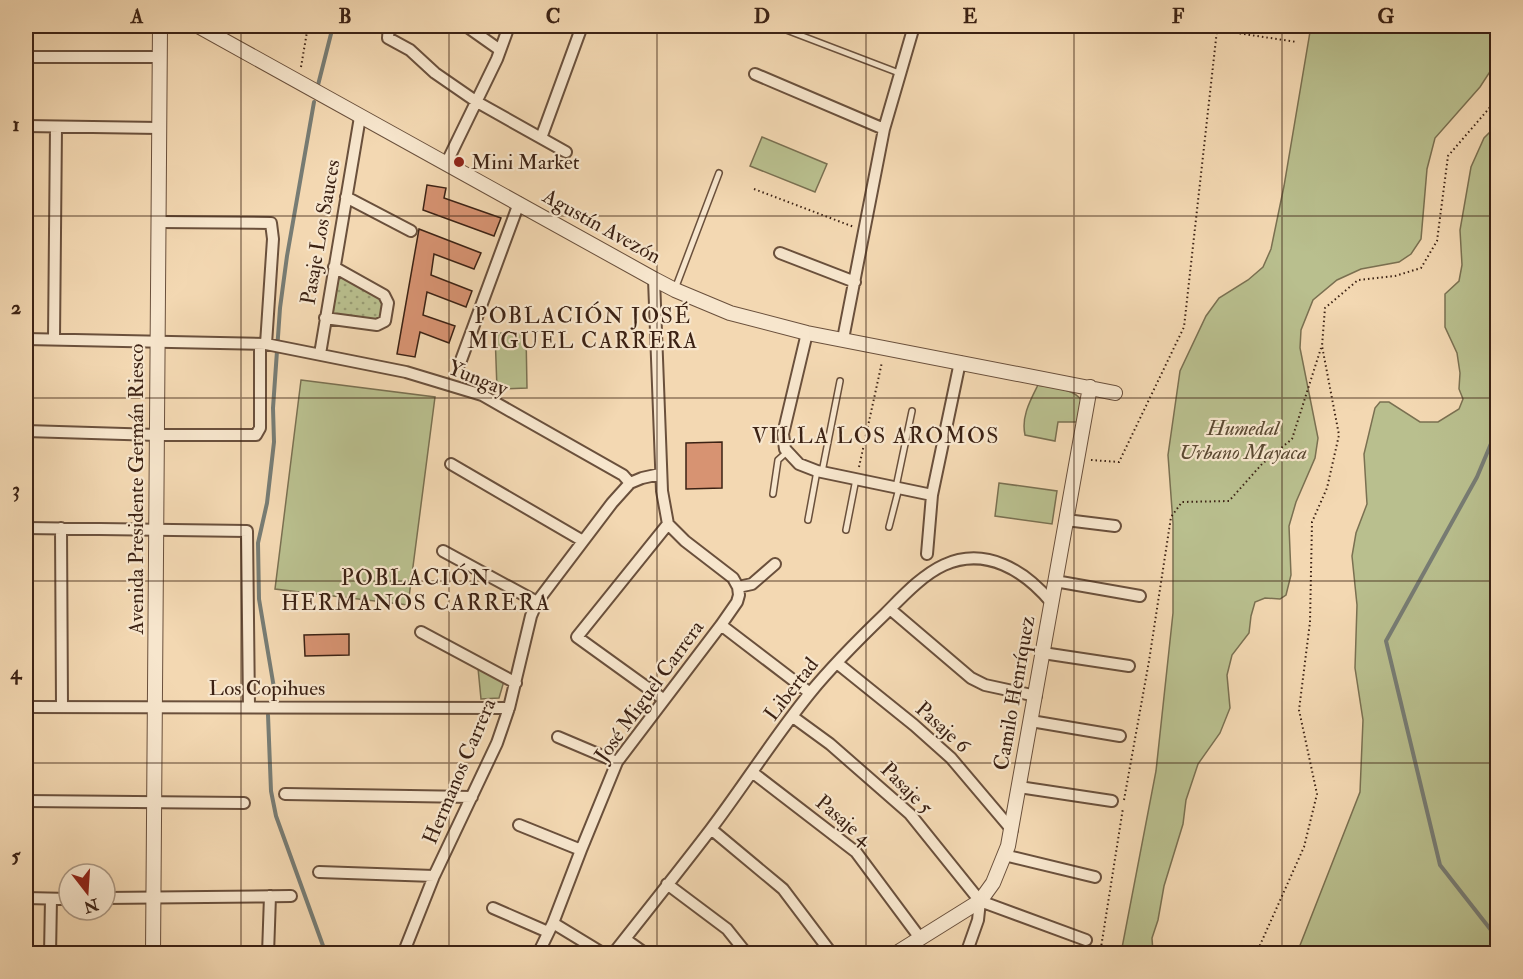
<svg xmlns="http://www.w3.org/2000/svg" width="1523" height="979" viewBox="0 0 1523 979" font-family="'IM FELL Double Pica',serif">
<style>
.grass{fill:url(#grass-dots);stroke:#7a7051;stroke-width:1.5}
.park{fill:#b9bf8e;stroke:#7a7051;stroke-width:1.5}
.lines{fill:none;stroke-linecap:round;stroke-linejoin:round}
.stream{stroke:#777c74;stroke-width:4}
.building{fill:#d79372;stroke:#3c2214;stroke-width:1.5}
.service-casing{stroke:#6a503c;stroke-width:8}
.minor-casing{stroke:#6a503c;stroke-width:14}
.tertiary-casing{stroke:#6a503c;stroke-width:16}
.path{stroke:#3c2214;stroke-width:2;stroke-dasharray:1.5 3;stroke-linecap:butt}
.service{stroke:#f7e6cd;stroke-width:5}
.minor{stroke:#f7e6cd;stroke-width:10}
.tertiary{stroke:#f7e6cd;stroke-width:14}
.grid{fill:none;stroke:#3c2214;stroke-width:1.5;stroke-opacity:0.55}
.poi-dot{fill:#8f2418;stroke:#f7e6cd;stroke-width:2}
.labels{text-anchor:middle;stroke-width:4.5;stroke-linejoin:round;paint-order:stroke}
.poi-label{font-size:21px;fill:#3c2214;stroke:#f7e6cd;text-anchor:start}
.street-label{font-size:21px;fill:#3c2214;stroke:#f7e6cd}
.park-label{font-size:21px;font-style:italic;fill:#5b4932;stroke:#f7e6cd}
.neighbourhood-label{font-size:22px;letter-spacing:1.5px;fill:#3c2214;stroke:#f7e6cd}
.neatline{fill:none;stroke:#3c2214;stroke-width:2}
.grid-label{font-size:20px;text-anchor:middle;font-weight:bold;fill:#3c2214}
</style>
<defs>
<pattern id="grass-dots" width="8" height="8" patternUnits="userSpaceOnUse" patternTransform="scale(1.5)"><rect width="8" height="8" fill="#b9bf8e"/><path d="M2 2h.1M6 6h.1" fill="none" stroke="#989b73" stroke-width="1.8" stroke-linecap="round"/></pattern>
</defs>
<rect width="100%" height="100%" fill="#f3d8b2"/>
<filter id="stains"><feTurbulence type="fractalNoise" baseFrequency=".00333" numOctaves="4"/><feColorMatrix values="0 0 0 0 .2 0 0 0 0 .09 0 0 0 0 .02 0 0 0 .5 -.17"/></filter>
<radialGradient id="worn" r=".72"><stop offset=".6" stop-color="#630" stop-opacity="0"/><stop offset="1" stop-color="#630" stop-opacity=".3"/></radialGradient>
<path class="grass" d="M339,275L384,300L381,320L332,316Z"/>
<path class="park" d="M1311,26H1497V59L1495,64L1480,87L1435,138L1427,169L1421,239L1411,254L1399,262L1361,269L1337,280L1313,300L1301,330L1300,348L1318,438L1315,458L1296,502L1289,526L1291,575L1286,595L1280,599L1265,598L1255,602L1251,616L1249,633L1232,655L1227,675L1230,708L1220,733L1198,764L1186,800L1183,824L1164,886L1158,920L1152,938L1153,953H1121L1156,771L1173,613V523L1168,455L1180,371L1206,316L1219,298L1248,280L1263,267L1271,249L1284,186Z
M1497,125V953H1297L1360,792L1363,720L1355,668L1357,605L1352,556L1356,533L1367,504L1364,454L1375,408L1380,402H1389L1420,422H1438L1459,409L1463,399L1459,389L1460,373L1457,353L1445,327V294L1459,281L1462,265L1460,230L1471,167L1484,138Z
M762,137L827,164L815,192L750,166Z
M495,333H526L527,388L497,389Z
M301,380L435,397L408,605L275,589Z
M1038,385C1051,388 1074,388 1081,400L1078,422H1058L1055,441L1025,435C1021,417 1030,401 1038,385Z
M999,483L1057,491L1052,524L995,516Z
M478,668L504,681L499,698L481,699Z"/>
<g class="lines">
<path class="stream" d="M318,85L333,26
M1498,427L1477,477L1386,641L1440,865L1498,939
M273,698L274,688L259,599L258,543L267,503L274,442L273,408L280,308L287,256L314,102
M268,715L271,791L276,816L326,954"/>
</g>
<path class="building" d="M427,185L446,188L444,198L501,218L494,236L423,210Z
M419,229L481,253L474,269L434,254L431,275L472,291L466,307L427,292L423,315L455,326L449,343L420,332L415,357L397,354Z
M722,442V488L686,489V443Z
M349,634V655L305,656L304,635Z"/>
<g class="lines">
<g class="service-casing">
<path id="service" d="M776,26L899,73
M675,289L719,173
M822,472L840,381
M896,487L912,411
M773,494L778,460L787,452
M808,520L817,471
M889,527L899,488
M846,530L856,479"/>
</g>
<g class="minor-casing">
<path id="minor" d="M389,26L388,38L410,50L435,73L477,102L566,152
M466,26L500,50
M26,57H160
M755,74L884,129
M26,126L159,128
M541,138L582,26
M446,164L497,59L509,26
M346,197L411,231
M159,222L271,223L273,239L266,344
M780,253L855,282
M325,318L377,325L385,321L388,303L384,295L334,267
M807,333L783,434L785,449L799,464L817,471L932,495
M54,338L56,127
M26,339L266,344L406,372L482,395L623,475L630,483
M843,339L884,129L914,26
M320,354L360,117
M460,363L519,203
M26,431L157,435H256L260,428V344
M451,464L583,541
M1066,520L1115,526
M26,528L247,531L249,707
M61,528L62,707
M443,551L537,602
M927,554L932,495L960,362
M1055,581L1140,596
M738,587L752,584L775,564
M890,609L971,678L985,685L1036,696
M721,625L810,693
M421,632L516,683
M1043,653L1129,666
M837,663L914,725L951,758L1012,830
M663,699L577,637L668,524
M26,707L509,708
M793,717L830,744L910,814L980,901L1086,940
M1031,721L1120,736
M558,737L617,762
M752,772L856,852L920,938
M1019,787L1112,801
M285,794L472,797
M26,801L244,803
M519,825L581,850
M711,829L783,889L832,954
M1004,855L1095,877
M319,872L434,876
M667,884L727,929L747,954
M26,898L69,899
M105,898L291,896
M493,908L548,932
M553,923L604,954
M625,939L646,954
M50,954L51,899
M268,954L270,896
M403,954L434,876L497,743L509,708L531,616L537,602L612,503L630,483L642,478L660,474
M538,954L553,923L581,850L617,762L721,625L737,602L739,595L738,587L733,578L685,541L668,524L662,491L654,279
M613,954C646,912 679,871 711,829C745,784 775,736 810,693C833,665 859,639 885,614C902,597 922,575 944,565C986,546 1025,571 1051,602
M966,954L978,920L980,901"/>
</g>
<g class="tertiary-casing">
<path id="tertiary" d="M198,26L654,279L675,290L730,313L807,333L1115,393
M153,954L160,26
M895,954L980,901L993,883L1008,846L1090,387"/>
</g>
<path class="path" d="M1218,26L1217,30L1297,42
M301,67L308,26
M754,189L854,227
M1091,460L1119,462L1184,327L1217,30
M859,467L882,362
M1124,800L1149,661L1171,517L1182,502L1229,501L1262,464L1292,439L1321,348
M1100,954L1123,808
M1256,954L1304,847L1317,794L1299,710L1310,622L1312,522L1327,488L1339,435L1322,346L1325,308L1358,280L1395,276L1421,268L1437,241L1448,156L1498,98"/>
<use href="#service" class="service"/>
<use href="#minor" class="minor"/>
<use href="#tertiary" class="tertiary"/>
</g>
<path class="grid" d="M241,26V954M449,26V954M657,26V954M866,26V954M1074,26V954M1282,26V954M26,216H1498M26,398H1498M26,581H1498M26,763H1498"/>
<circle class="poi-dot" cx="459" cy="162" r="6"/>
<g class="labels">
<g class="poi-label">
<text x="471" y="169">Mini Market</text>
</g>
<g class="street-label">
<text transform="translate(602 226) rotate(29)" y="7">Agustín Avezón</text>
<text transform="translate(320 232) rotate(-80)" y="7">Pasaje Los Sauces</text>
<text transform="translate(478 378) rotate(22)" y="7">Yungay</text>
<text transform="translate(136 489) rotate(-90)" y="7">Avenida Presidente Germán Riesco</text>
<text x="267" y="695">Los Copihues</text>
<text transform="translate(791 689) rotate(-52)" y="7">Libertad</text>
<text transform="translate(649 691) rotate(-54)" y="7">José Miguel Carrera</text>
<text transform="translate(1014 693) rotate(-80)" y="7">Camilo Henríquez</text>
<text transform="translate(943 727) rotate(42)" y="7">Pasaje 6</text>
<text transform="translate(459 771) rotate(-67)" y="7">Hermanos Carrera</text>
<text transform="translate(907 788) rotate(45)" y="7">Pasaje 5</text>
<text transform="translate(844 820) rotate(40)" y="7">Pasaje 4</text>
</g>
<g class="park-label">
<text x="1243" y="435">Humedal<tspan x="1243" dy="24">Urbano Mayaca</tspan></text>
</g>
<g class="neighbourhood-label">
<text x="583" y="323">POBLACIÓN JOSÉ<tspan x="583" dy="25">MIGUEL CARRERA</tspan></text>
<text x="876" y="443">VILLA LOS AROMOS</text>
<text x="416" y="585">POBLACIÓN<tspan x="416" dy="25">HERMANOS CARRERA</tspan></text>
</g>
</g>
<rect width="1523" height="979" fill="none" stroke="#f3d8b2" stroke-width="66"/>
<g transform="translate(87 892) rotate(163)"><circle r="28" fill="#f7e6cd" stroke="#ac9883" stroke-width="1.5"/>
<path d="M0-4.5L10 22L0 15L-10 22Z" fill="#8f2418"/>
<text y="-9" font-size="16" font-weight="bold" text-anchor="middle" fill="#3c2214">N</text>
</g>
<rect x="33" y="33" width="1457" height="913" class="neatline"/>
<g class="grid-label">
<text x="137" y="23">A</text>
<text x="345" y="23">B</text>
<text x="553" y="23">C</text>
<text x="762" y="23">D</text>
<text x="970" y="23">E</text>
<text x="1178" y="23">F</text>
<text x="1386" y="23">G</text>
<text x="16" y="131">1</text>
<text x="16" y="314">2</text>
<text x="16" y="496">3</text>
<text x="16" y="679">4</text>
<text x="16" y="862">5</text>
</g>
<rect width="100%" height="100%" filter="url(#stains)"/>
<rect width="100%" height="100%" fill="url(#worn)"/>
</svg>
